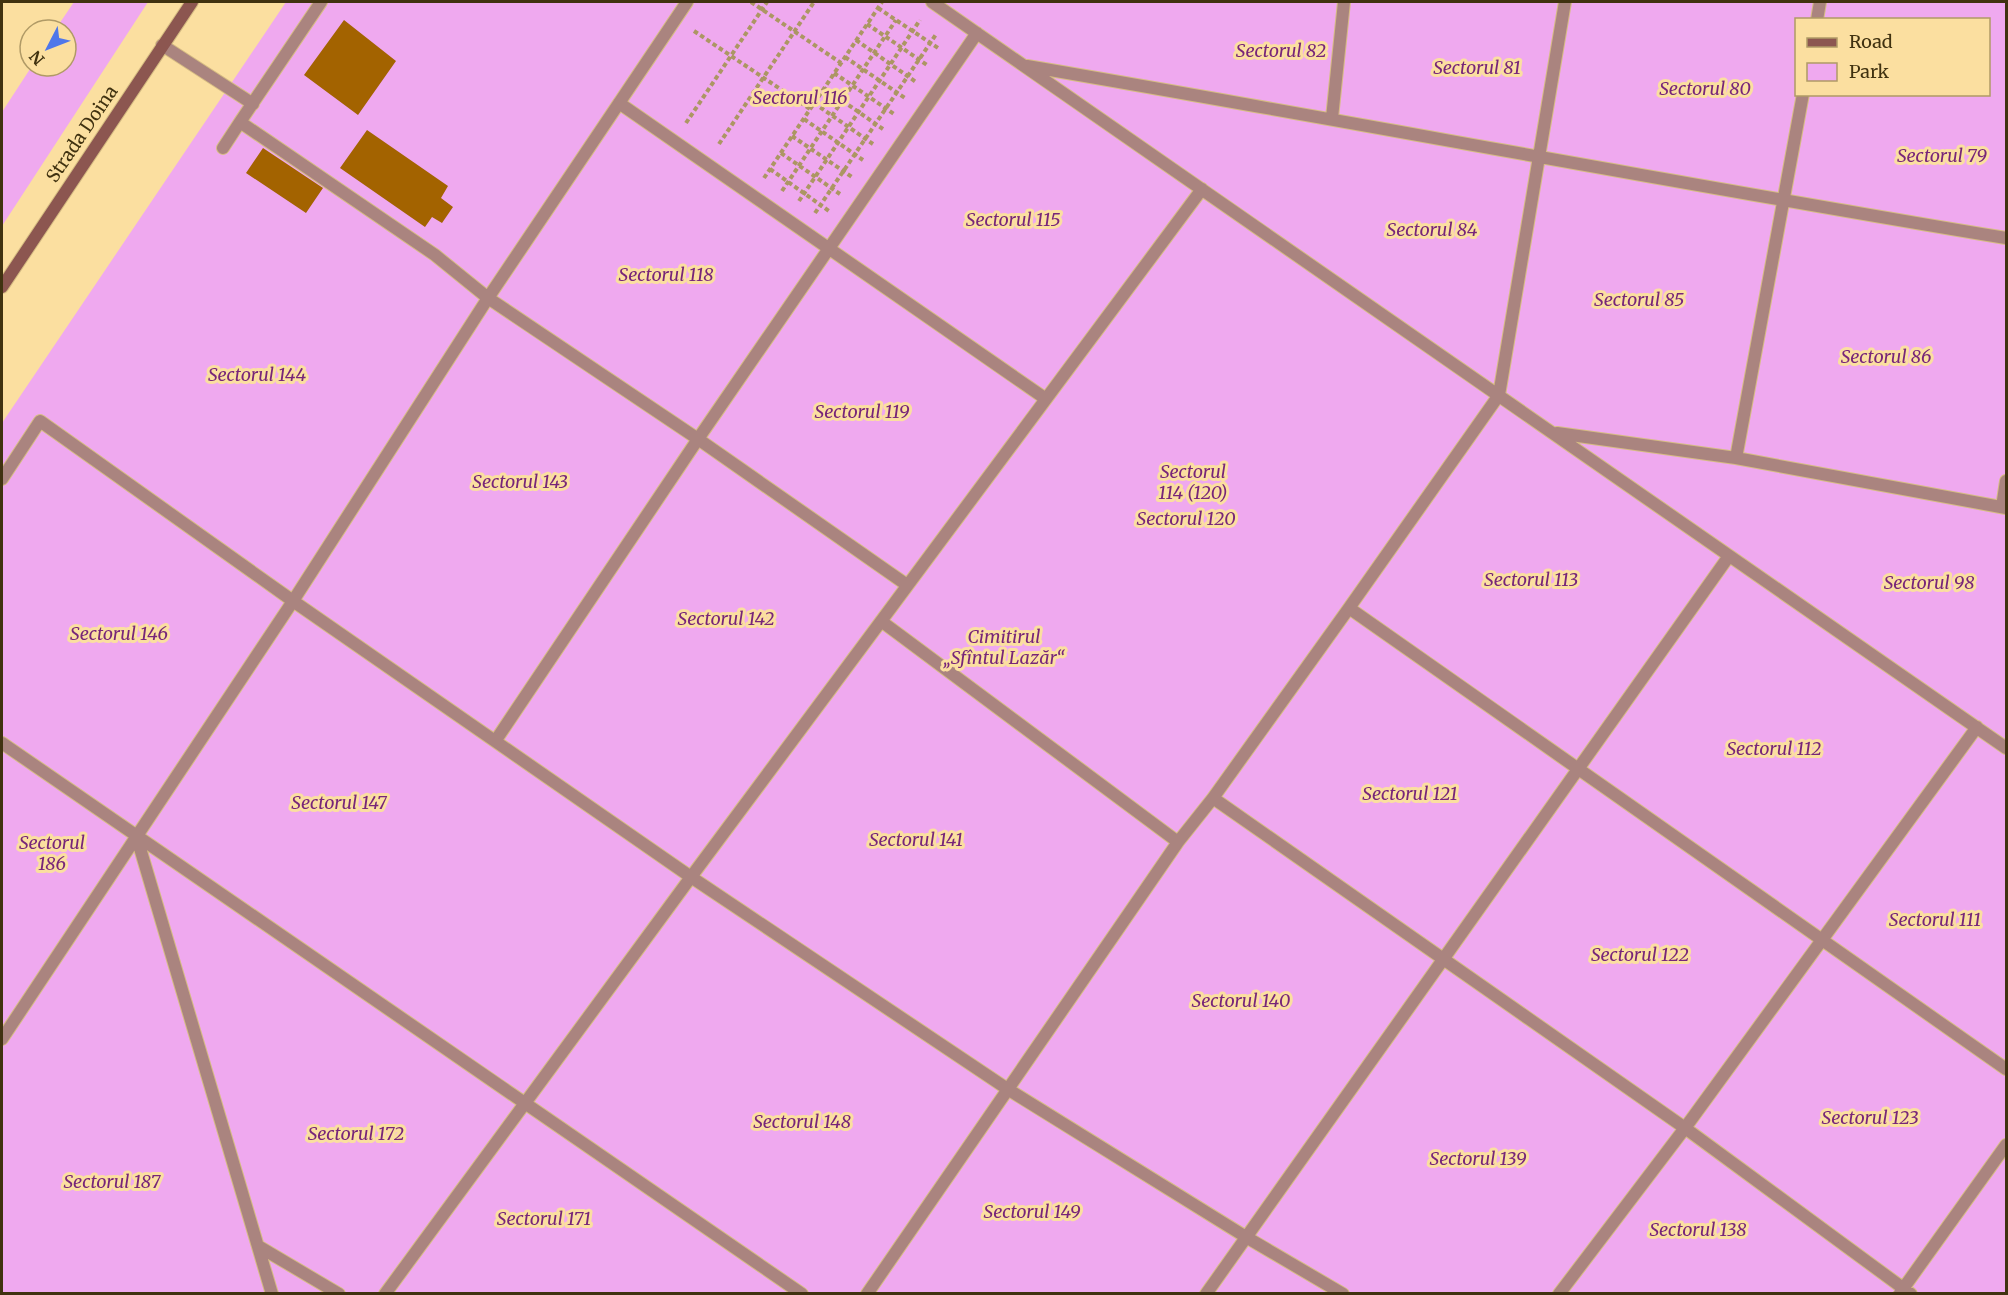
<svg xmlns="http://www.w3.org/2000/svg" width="2008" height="1295" viewBox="0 0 2008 1295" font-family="Merriweather,serif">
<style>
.green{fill:#efa9ef;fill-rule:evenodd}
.building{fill:#a36300}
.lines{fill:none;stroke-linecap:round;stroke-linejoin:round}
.service-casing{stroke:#d6bc83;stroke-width:14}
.secondary-casing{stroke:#d6bc83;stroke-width:14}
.path{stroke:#ac9663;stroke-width:4;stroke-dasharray:4.5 3;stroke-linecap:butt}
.service{stroke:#aa847f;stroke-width:12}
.secondary{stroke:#8c5650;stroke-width:12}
.labels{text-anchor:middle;stroke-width:6;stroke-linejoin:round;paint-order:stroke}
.park-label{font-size:18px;font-style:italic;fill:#772579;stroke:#fbdfa0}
.street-label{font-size:18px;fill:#403210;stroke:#fbdfa0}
</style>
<rect width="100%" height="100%" fill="#fbdfa0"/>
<path class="green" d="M74,2H148L2,226V112L32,66H66V30H55Z
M286,2H2006V1293L2,1294V423ZM1796,20H1988V94H1796Z"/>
<path class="building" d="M344,20L396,61L358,115L304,75Z
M367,130L448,186L441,198L453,207L442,223L432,217L425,227L340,168Z
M263,148L323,188L306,213L246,173Z"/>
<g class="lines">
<g class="service-casing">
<path id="service" d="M321,2L240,122L435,255L488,298L698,439L907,585
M932,2L2006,748
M1817,20L1820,2
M162,45L253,104
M1027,66C1354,122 1679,184 2006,238
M619,103L1046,399
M1332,118L1344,2
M223,148L240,122
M1557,433L1736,458L2006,508
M1736,458L1803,94
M2,479L40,421L293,601L691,877L1009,1090L1246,1237L1343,1294
M2002,507L2006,481
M1349,608L2006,1069
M881,621L1178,842
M496,740L698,439L977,33
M2,743L802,1294
M1213,798L1685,1128L1911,1294
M137,838L272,1294
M2,1039L293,601L488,298L687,2
M258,1246L339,1294
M1900,1293L2006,1145
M385,1294L691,877L1202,189
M867,1294L1178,842L1213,798L1349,608L1499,395L1565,2
M1206,1294L1729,556
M1559,1294L1685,1128L1977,727"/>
</g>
<g class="secondary-casing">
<path id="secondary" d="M2,287L192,2"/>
</g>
<path class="path" d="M751,2L841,63
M878,8L938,48
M867,24L927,65
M694,31L810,109
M856,40L916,82
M845,57L905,98
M834,73L894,114
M824,88L883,129
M814,103L873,144
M804,119L863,160
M686,123L767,2
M792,136L852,177
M719,144L814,2
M781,153L840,194
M770,169L829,211
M764,178L882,2
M782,191L896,20
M799,201L920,20
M815,213L937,33"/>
<use href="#service" class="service"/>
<use href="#secondary" class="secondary"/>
</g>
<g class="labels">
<g class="park-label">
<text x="1281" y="57">Sectorul 82</text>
<text x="1477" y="74">Sectorul 81</text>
<text x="1705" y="95">Sectorul 80</text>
<text x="800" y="104">Sectorul 116</text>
<text x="1942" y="162">Sectorul 79</text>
<text x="1013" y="226">Sectorul 115</text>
<text x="1432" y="236">Sectorul 84</text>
<text x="666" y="281">Sectorul 118</text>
<text x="1639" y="306">Sectorul 85</text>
<text x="1886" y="363">Sectorul 86</text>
<text x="257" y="381">Sectorul 144</text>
<text x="862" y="418">Sectorul 119</text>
<text x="1193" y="478">Sectorul<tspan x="1193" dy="21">114 (120)</tspan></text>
<text x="520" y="488">Sectorul 143</text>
<text x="1186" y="525">Sectorul 120</text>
<text x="1531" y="586">Sectorul 113</text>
<text x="1929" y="589">Sectorul 98</text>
<text x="726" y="625">Sectorul 142</text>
<text x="119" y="640">Sectorul 146</text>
<text x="1004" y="643">Cimitirul<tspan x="1004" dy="21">„Sfîntul Lazăr“</tspan></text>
<text x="1774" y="755">Sectorul 112</text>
<text x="1410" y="800">Sectorul 121</text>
<text x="339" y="809">Sectorul 147</text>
<text x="916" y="846">Sectorul 141</text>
<text x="52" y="849">Sectorul<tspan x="52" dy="21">186</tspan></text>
<text x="1935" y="926">Sectorul 111</text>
<text x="1640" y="961">Sectorul 122</text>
<text x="1241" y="1007">Sectorul 140</text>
<text x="1870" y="1124">Sectorul 123</text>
<text x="802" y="1128">Sectorul 148</text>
<text x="356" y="1140">Sectorul 172</text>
<text x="1478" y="1165">Sectorul 139</text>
<text x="112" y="1188">Sectorul 187</text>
<text x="1032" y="1218">Sectorul 149</text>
<text x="544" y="1225">Sectorul 171</text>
<text x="1698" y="1236">Sectorul 138</text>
</g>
<g class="street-label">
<text transform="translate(82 134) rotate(-56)" y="6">Strada Doina</text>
</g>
</g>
<rect width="2008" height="1295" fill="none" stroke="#403210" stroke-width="6"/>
<rect x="1795" y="18" width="195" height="78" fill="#fbdfa0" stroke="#b09a66" stroke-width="1.5"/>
<rect x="1807" y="38" width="30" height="9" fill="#8c5650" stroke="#b09a66" stroke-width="1.5"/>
<text x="1849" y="48" font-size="18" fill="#403210">Road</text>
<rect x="1807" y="63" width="30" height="18" fill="#efa9ef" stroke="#b09a66" stroke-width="1.5"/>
<text x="1849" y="78" font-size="18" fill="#403210">Park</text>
<g transform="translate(48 48) rotate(228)"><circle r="28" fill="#fbdfa0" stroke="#b09a66" stroke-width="1.5"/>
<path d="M0-4.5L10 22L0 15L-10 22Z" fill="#4f77ea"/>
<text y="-9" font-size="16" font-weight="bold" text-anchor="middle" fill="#403210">N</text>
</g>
</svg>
